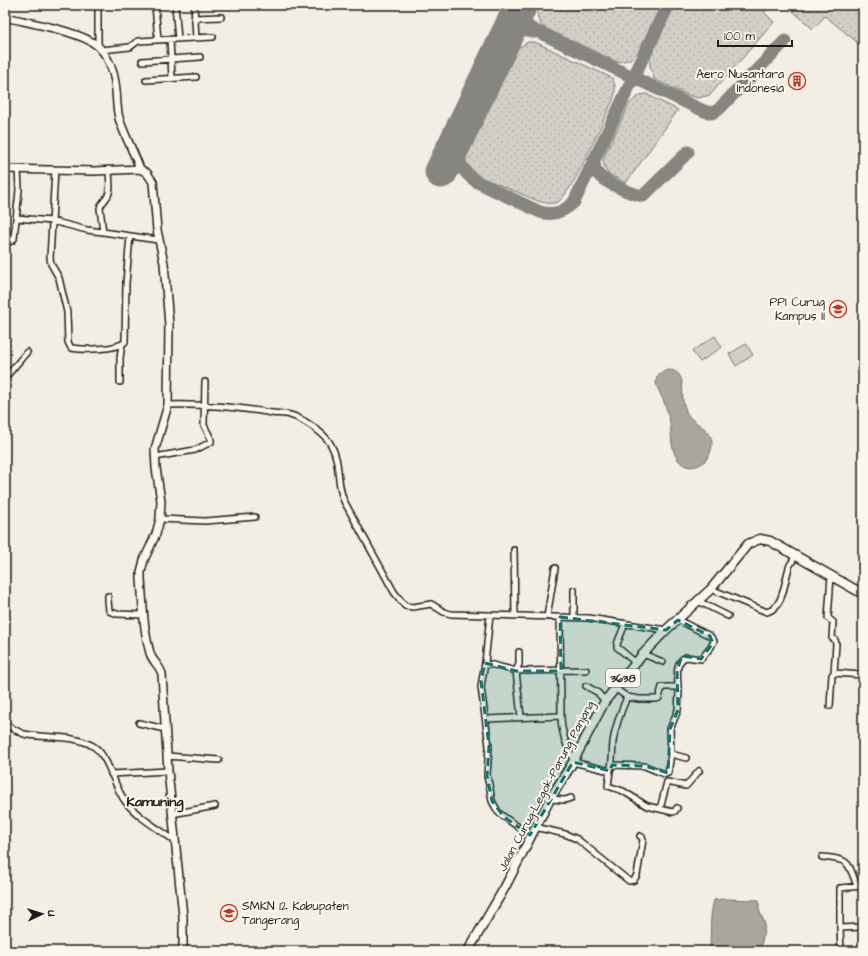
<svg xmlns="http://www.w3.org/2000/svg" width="868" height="956" viewBox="0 0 868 956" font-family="'Architects Daughter',sans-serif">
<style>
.grass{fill:url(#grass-dots);stroke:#777671}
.pitch{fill:#d2cfc6;stroke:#777671}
.water{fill:#a9a6a0;stroke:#716f6b}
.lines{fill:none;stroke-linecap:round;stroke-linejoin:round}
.taxiway{stroke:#878580;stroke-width:13}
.runway{stroke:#878580;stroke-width:33}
.minor-casing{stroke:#1c1c1c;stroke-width:8}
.tertiary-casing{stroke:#1c1c1c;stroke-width:10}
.primary-casing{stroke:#1c1c1c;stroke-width:11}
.minor{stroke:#fbf7ec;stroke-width:5}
.tertiary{stroke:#fbf7ec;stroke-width:7}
.primary{stroke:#fbf7ec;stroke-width:8}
.marked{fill:#0f766e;fill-opacity:0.2;stroke:#0f766e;stroke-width:3;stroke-dasharray:8 5;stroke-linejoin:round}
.labels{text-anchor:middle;stroke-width:4;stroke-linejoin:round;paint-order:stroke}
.shield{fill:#fbf7ec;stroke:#5f5e5a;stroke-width:1}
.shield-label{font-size:11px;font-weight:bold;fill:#1c1c1c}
.poi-label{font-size:12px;fill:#1c1c1c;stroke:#fbf7ec;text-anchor:end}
.street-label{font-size:12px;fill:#1c1c1c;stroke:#fbf7ec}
.quarter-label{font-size:14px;font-weight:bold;fill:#1c1c1c;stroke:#fbf7ec}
</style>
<defs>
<pattern id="grass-dots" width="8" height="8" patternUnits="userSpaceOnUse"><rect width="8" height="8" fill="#d2cfc6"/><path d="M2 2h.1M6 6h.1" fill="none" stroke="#b4b1aa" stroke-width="1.8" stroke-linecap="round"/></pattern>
</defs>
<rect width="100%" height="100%" fill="#f2eee4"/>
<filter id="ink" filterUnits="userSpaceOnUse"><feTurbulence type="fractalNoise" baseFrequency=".025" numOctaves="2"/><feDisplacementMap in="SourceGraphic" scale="8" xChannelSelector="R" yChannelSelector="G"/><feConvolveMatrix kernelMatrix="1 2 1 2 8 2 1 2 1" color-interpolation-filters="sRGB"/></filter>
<g filter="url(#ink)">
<path class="grass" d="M539,5H661L638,52C632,59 627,61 617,62L543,27C537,20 536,13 539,5Z
M675,5H771L764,12L774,22L710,95L698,98L688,95L654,79L650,66V58Z
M786,5H863V47L825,16L813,29Z
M528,42H535L612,78C616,86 616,91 613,100C604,118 573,192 559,201C554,205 544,203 538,201L476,175C470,170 466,166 466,158L518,48Z
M646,94L678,110L626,183L608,174L604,165L603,159L629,104L640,95Z"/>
<path class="pitch" d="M715,336L722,347L700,362L692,351Z
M746,344L753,355L736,366L729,354Z"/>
<path class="water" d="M667,370C686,369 682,390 683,402C684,405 685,408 686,411C692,426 713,426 712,445C711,464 688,476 677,458C670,447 672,435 670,423C668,416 667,409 664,402C662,396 657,389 656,383C656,379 657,377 659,374Z
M724,899L759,900V910L765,924L761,947L764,951H710C711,932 709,920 714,900Z"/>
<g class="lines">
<path class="taxiway" d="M523,5C521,15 522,21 530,28L704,111L712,113L718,110L785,41
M504,41C513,28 518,27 534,32
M463,126C454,150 454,166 477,182L540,212C554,216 564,212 574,202L668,5
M594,162C594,166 595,170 598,174C605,183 632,194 643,196L688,152"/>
<path class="runway" d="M441,172L521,5"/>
<g class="minor-casing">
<path id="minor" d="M155,5L158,40
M175,5L178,39
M194,5L196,38
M194,18L221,17
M170,39L172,79
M98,46V5
M101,50L130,47L138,41L213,37
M142,61L200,57
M146,80L196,77
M55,170L50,258L51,264L59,278L67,312L68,342L71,348C83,350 116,350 125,342L126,283L130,236
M16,218L52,221L87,230L103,232L100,208C101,203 105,201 107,197C112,191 109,178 109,171
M103,232L158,240
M5,242L12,241L14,239L19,190L18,169
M5,378L27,352
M120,382V358L122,344
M168,405C204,404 236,407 272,413C277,414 284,413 290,415C302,418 326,434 331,445C341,462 336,483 344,501L394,592L405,606L413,607L431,604L444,612L451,614L589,618L666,630
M155,457L195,450L211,442V439L204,425L205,382
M160,519L205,521L255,517
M514,550L515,616
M831,576L828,618L833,622L832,638L835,640L836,644L834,673
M711,589L767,612C785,607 784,579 790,565C792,562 794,559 795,556
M574,590V617
M108,596V600L109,611L117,614L143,615
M698,601L728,616
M490,615L485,663L481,687L489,746L487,776L490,789L492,801L498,812L504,817L530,835
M547,617L555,568
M560,617L561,712C560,730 566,745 574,761
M625,624L617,644V647L636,663
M519,652V664L516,671L521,717
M643,654L663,662
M485,663L516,671L586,670
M586,686L597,692L605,701
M678,687C678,677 674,662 686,657L701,659L711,647L714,641L710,636L678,620
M616,689L627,697
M830,706L832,675L834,673L863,675
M486,719L561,716
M139,723L165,729
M5,724C11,727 18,732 24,734C46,739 73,734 93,746C109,756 113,785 125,801C138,818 158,828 175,841
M671,754L686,758
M167,756L219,760
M573,762L610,771C613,762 612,752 613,742C615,727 621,711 627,697L639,699H657L659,698L662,687H678L679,691L678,710L670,729L671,754L668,773L664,774L645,766L612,765
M610,771L608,786L623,791L647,806L673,812L675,811L677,808
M111,774L168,771
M550,799L565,800L571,798
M660,809L667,782L686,786L699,771
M172,814L215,806
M535,827L565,834L577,839L629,881L634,880L637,875L643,840L642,837L640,836
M822,857C850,860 847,860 857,886
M840,928V888L863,886
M841,951L840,928L863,927"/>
</g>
<g class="tertiary-casing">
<path id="tertiary" d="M5,17C29,23 80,31 98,46C104,52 110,62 112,70C118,85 115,102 119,118C124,135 134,152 140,169
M5,169L94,171L140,169L147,173L153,182L157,230L164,263L169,325L168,405L155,449L156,468L161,501L160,519L156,534L144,560L141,572V579C143,604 143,628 150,653C152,661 160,666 162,674L168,771L183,916V951"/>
</g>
<g class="primary-casing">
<path id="primary" d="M468,951L505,887L550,799L573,762L605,701L643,654L666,630L711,589L748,544L760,539L770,541L863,594"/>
</g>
<use href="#minor" class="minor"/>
<use href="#tertiary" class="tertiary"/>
<use href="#primary" class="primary"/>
</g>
</g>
<path class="marked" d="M560,617L666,630L678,620L710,636L713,643L701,659L682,656L677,671L678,710L670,729L668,773L645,766L612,765L610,771L573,762L530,835L504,817L492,801L487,776L489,746L481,681L485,663L516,671H561Z"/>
<defs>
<g id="building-ring" transform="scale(0.9)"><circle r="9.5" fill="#fbf7ec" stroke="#c8321e" stroke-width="1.5"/><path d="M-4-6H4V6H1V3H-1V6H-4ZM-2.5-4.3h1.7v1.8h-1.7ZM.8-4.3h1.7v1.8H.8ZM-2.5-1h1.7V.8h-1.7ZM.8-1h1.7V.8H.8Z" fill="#c8321e"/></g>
<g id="university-ring" transform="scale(0.9)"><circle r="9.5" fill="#fbf7ec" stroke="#c8321e" stroke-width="1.5"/><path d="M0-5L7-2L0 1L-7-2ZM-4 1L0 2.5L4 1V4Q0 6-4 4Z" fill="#c8321e"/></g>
<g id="school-ring" transform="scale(0.9)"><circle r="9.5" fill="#fbf7ec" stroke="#c8321e" stroke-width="1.5"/><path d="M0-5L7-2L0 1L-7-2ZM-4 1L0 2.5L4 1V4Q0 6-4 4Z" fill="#c8321e"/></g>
</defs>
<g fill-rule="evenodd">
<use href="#building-ring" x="797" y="81"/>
<use href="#university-ring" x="838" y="309"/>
<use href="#school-ring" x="229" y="913"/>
</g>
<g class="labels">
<rect class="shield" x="606" y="669" width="34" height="18" rx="3"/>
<g class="shield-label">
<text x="623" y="682">3638</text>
</g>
<g class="poi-label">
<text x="784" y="78">Aero Nusantara<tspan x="784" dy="14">Indonesia</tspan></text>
<text x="825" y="306">PPI Curug<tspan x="825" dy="14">Kampus II</tspan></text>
<text x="242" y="910" text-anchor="start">SMKN 12 Kabupaten<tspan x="242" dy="14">Tangerang</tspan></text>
</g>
<g class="street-label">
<text transform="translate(546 786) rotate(-62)" y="4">Jalan Curug–Legok–Parung Panjang</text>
</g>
<g class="quarter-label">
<text x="155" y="806">Kamuning</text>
</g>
</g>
<rect width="868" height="956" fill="none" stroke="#fbf7ec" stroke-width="20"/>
<rect x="10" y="10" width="848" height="936" fill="none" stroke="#1c1c1c" stroke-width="1.5" filter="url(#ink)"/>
<g transform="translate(42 914) rotate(86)" stroke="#fbf7ec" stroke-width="3" paint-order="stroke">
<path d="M0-3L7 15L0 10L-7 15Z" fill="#1c1c1c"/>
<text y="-6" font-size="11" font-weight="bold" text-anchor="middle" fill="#1c1c1c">U</text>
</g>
<path d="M718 40v6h74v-6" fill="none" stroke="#1c1c1c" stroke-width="2"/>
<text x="724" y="40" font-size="12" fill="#1c1c1c" stroke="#fbf7ec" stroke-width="3" paint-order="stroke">100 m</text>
</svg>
